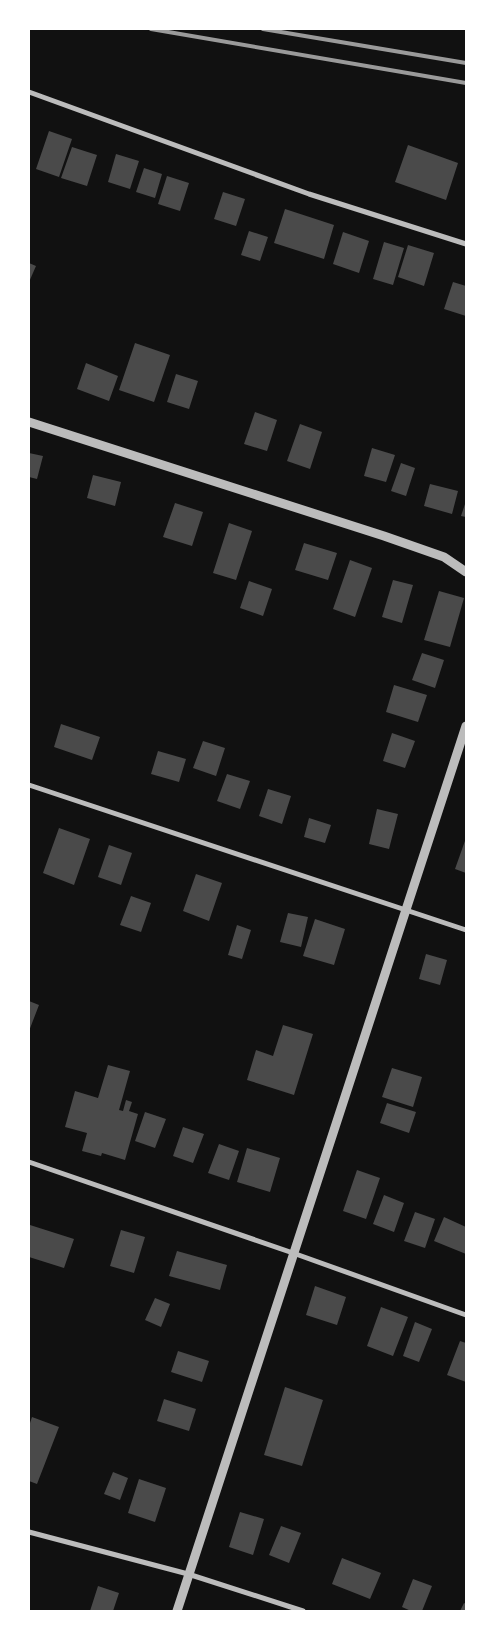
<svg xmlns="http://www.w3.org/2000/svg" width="495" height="1640" viewBox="0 0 495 1640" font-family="'Alegreya Sans',sans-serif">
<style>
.building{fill:#4a4a4a}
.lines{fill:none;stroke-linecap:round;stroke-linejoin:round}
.minor{stroke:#bcbcbc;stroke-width:5}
.tertiary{stroke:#bcbcbc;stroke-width:9}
.rail{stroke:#9a9a9a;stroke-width:4}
</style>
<rect width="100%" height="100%" fill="#111"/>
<path class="building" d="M49,131L72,139L59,177L36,169Z
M408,145L458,163L446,200L395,182Z
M72,147L97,155L87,186L61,178Z
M116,154L139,161L130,189L108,182Z
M144,168L162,174L155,198L136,192Z
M167,176L189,183L180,211L158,204Z
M223,192L245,199L236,226L214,219Z
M285,209L334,225L324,259L274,243Z
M249,231L268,237L260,261L241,255Z
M343,232L369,241L359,273L333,264Z
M384,242L404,248L393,285L373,279Z
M408,245L434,253L424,286L398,277Z
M29,263L36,266L29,282Z
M453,282L466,286V316L444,309Z
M135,343L170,355L154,402L119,390Z
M86,363L118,376L109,401L77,389Z
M176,374L198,381L189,409L167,402Z
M255,412L277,420L267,451L244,444Z
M300,424L322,432L310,469L287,461Z
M372,448L395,455L386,482L364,476Z
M29,453L43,456L37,479L29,477Z
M401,463L415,468L406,496L391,491Z
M93,475L121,482L115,506L87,498Z
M430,484L458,491L452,514L424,506Z
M466,501V517L461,516Z
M175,503L203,512L192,546L163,537Z
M229,523L252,531L236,580L213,573Z
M304,543L337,553L328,580L295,570Z
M350,560L372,568L355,617L333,609Z
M393,580L413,585L402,623L382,617Z
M249,581L272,589L263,616L240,608Z
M439,591L464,598L450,647L424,640Z
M422,653L444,660L435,688L412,680Z
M394,685L427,695L418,722L386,712Z
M61,724L100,737L92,760L54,747Z
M392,733L415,741L405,768L383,761Z
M203,741L225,748L216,776L193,768Z
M158,751L186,759L179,782L151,774Z
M227,774L250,781L240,809L217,801Z
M268,789L291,796L282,824L259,816Z
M377,809L398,814L389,849L369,844Z
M309,818L331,825L325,843L304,837Z
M59,828L90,839L74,885L43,873Z
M466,838V873L455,869Z
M109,845L132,853L121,885L98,877Z
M196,874L222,883L209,921L183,911Z
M131,896L151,903L141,932L120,925Z
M288,913L308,917L301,947L280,942Z
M315,919L345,929L334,965L303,956Z
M237,925L251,930L242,959L228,955Z
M426,954L447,960L440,985L419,979Z
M29,1001L39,1005L29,1031Z
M283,1025L313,1034L294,1095L247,1080L256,1050L273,1056Z
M108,1065L130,1071L119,1110L123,1111L126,1100L132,1102L129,1111L138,1114L125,1160L102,1153L101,1156L82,1151L87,1133L65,1127L75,1091L98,1098Z
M392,1068L422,1077L413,1107L382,1097Z
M387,1103L416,1112L409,1133L380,1123Z
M145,1112L166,1119L155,1148L135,1141Z
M183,1127L204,1134L193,1163L173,1156Z
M219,1144L239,1151L229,1180L208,1173Z
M247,1148L280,1158L270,1192L237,1182Z
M357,1170L380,1178L366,1219L343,1211Z
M384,1195L404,1203L394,1232L373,1224Z
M415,1212L435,1219L425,1248L404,1241Z
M444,1217L466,1227V1254L434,1241Z
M30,1225L74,1239L64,1268L29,1257Z
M121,1230L145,1237L134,1273L110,1266Z
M177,1251L227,1265L220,1290L169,1276Z
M315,1286L346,1297L337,1325L306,1315Z
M155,1298L170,1304L161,1327L145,1320Z
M381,1307L408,1317L393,1356L367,1346Z
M415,1322L432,1329L419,1362L403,1356Z
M460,1341L466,1343V1382L447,1375Z
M178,1351L209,1361L202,1382L171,1372Z
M285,1387L323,1400L302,1466L264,1455Z
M164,1399L196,1409L189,1431L157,1421Z
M32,1417L59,1427L37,1484L29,1481V1426Z
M113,1472L128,1478L120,1500L104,1494Z
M139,1479L166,1488L155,1522L128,1513Z
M240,1512L264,1519L253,1555L229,1547Z
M281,1526L301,1533L289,1563L269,1555Z
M342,1558L381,1573L370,1599L332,1584Z
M413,1579L432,1586L422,1611H411L402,1607Z
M98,1586L119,1593L113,1611H90Z
M464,1603L466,1604V1611H460Z"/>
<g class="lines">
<path class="minor" d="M29,92L309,194L466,244
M29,785L466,930
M29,1162L293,1253L466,1315
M29,1532L188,1574L303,1611"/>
<path class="tertiary" d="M29,422L384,536L444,557L466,572
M177,1611L466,726"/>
<path class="rail" d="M151,29L466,83
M263,29L466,63"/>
</g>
<rect width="495" height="1640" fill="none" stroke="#ffffff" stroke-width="60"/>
</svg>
